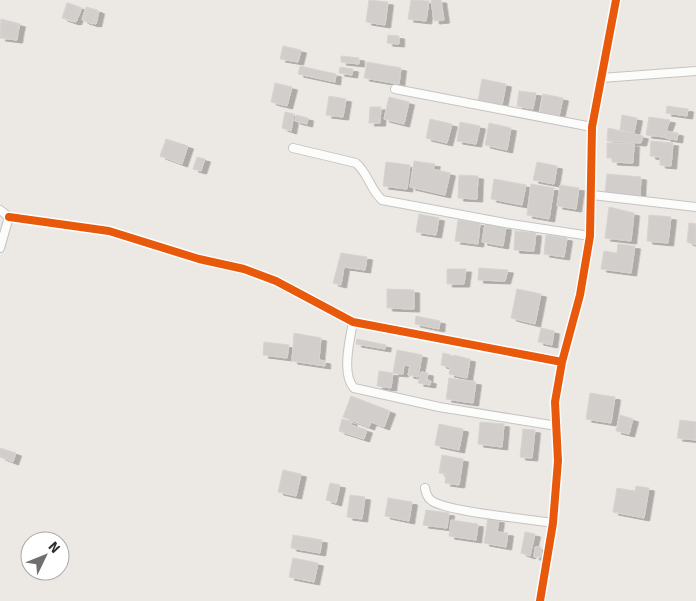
<svg xmlns="http://www.w3.org/2000/svg" width="696" height="601" viewBox="0 0 696 601" font-family="Signika,sans-serif">
<style>
.building{fill:#d1cecb;stroke:#d7d4d0;filter:url(#shadow)}
.lines{fill:none;stroke-linecap:round;stroke-linejoin:round}
.street-casing{stroke:#c5c4c5;stroke-width:10}
.street{stroke:#fcfcfb;stroke-width:8}
.cycleway-casing{stroke:#fff;stroke-width:11}
.cycleway{stroke:#e8590c;stroke-width:8}
</style>
<defs>
<filter id="shadow"><feDropShadow dx="5.5" dy="3" stdDeviation="0" flood-color="#0004"/></filter>
</defs>
<rect width="100%" height="100%" fill="#ece8e4"/>
<path class="building" d="M369,0L388,2L385,25L366,22Z
M411,0L429,1L426,21L408,19Z
M431,0H441L444,20L434,21Z
M67,3L79,7L74,22L62,18Z
M68,3L82,8L76,22L63,17Z
M86,7L97,10L93,24L82,20Z
M88,8L99,11L96,24L84,21Z
M1,19L20,24L16,40L0,36Z
M1,22L19,25L17,40L0,38Z
M388,35L399,36V44L387,43Z
M283,46L301,50L298,62L280,59Z
M341,56L359,58V64L341,62Z
M367,62L401,68L399,84L364,78Z
M300,66L336,74L335,82L298,74Z
M340,67L353,69L352,75L339,73Z
M482,79L506,84L502,105L478,101Z
M275,83L292,87L287,106L271,102Z
M519,91L536,93L533,109L517,106Z
M543,94L563,98L559,116L540,112Z
M329,96L346,99L343,117L326,115Z
M389,97L409,102L404,124L384,119Z
M667,106L688,109L687,116L666,113Z
M370,107H381L380,123H369Z
M285,112L294,114L291,131L282,128Z
M296,115L308,118L307,124L295,121Z
M622,115L637,118L634,133L620,130Z
M649,117L670,120L664,137L646,135Z
M430,119L452,124L447,143L426,138Z
M460,122L480,126L476,144L457,141Z
M489,123L511,128L507,150L485,145Z
M608,128L643,136L641,143L607,141Z
M666,131L678,133L677,140L665,138Z
M166,139L188,146L182,164L160,156Z
M651,141L673,143L671,166L660,165V157L650,156Z
M607,143L634,144L633,163L612,162V158H607Z
M197,157L205,159L201,171L193,169Z
M414,161L435,164L433,169L450,173L445,195L410,187Z
M386,162L410,165L407,189L383,186Z
M537,162L557,166L554,184L533,180Z
M607,174L641,177L640,196L605,193Z
M459,175L478,176L477,199L458,198Z
M494,179L526,185L522,205L491,199Z
M531,184L554,188L549,219L527,215Z
M560,185L579,188L576,209L557,206Z
M609,207L634,213L631,241L605,238Z
M419,214L439,218L436,235L416,232Z
M649,215L671,217L668,243L647,241Z
M458,220L480,223L478,244L455,241Z
M689,223L696,224V245L687,242Z
M485,224L506,227L503,246L482,242Z
M515,231L536,233L534,251L514,250Z
M546,235L567,238L564,257L544,254Z
M618,244L635,246L631,273L601,269L604,251L617,253Z
M341,253L367,257L365,270L344,267L341,285L333,283Z
M479,268L508,270L505,281L478,280Z
M447,269H466L464,284H447Z
M387,289L414,290V309L387,308Z
M517,289L541,294L535,324L511,318Z
M416,316L440,321L439,329L415,324Z
M541,328L554,331L552,345L538,342Z
M294,333L321,338L319,360L325,361V366L292,361Z
M357,339L386,345L385,349L356,344Z
M264,342L289,345L287,358L263,355Z
M397,350L422,355L418,377L408,375L410,366L404,365L403,374L393,373Z
M443,353L451,355L449,367L441,365Z
M453,355L470,359L467,378L449,374Z
M379,371L393,373L391,388L377,386Z
M421,372L428,373L427,380L431,381L430,385L418,383Z
M449,378L476,382L473,403L446,399Z
M590,393L615,397L611,423L586,419Z
M351,396L390,411L384,427L371,422L369,427L343,417Z
M620,415L633,419L629,434L616,431Z
M342,419L352,422L351,425L367,430L364,439L339,431Z
M680,420L696,422V440L677,438Z
M480,422L504,424L502,447L478,444Z
M439,424L463,429L459,450L435,445Z
M523,429L535,430L532,458L520,457Z
M0,448L16,453L13,462L0,457Z
M442,455L463,459L459,485L445,483L446,474L439,473Z
M283,470L301,474L296,496L278,492Z
M330,483L340,485L336,503L326,500Z
M636,486L649,488L644,518L613,512L617,488L635,491Z
M350,495L365,497L362,519L347,517Z
M388,498L412,502L409,521L385,516Z
M426,510L449,513L447,528L423,525Z
M488,518L499,520L497,532L508,533L506,547L484,543Z
M451,520L478,524L476,540L449,536Z
M525,532L535,534L530,556L521,553Z
M293,535L322,540L320,553L291,548Z
M535,547H541V557H534Z
M293,558L318,563L314,582L289,577Z"/>
<g class="lines">
<g class="street-casing">
<path id="street" d="M601,78L696,71
M395,89L592,127
M293,148L356,163C368,173 370,189 382,200L505,223L590,236
M592,195L696,207
M0,210L9,217L0,248
M9,217L109,231L199,259L244,269L276,281L353,322L562,362
M353,322C350,339 341,374 354,388L439,407L557,426
M425,488C426,493 427,498 432,501C449,512 529,519 553,523
M540,601L553,523L558,461L555,402L562,362L580,295L590,236L592,127L616,0"/>
</g>
<use href="#street" class="street"/>
<g class="cycleway-casing">
<path id="cycleway" d="M9,217L109,231L199,259L244,269L276,281L353,322L562,362
M540,601L553,523L558,461L555,402L562,362L580,295L590,236L592,127L616,0"/>
</g>
<use href="#cycleway" class="cycleway"/>
</g>
<g transform="translate(45 556) rotate(47)"><circle r="24" fill="#ffffff" stroke="#ababab"/>
<path d="M0-4L9 19L0 12L-9 19Z" fill="#706f6e"/>
<text y="-8" font-size="14" font-weight="bold" text-anchor="middle" fill="#2e2e2e">N</text>
</g>
</svg>
